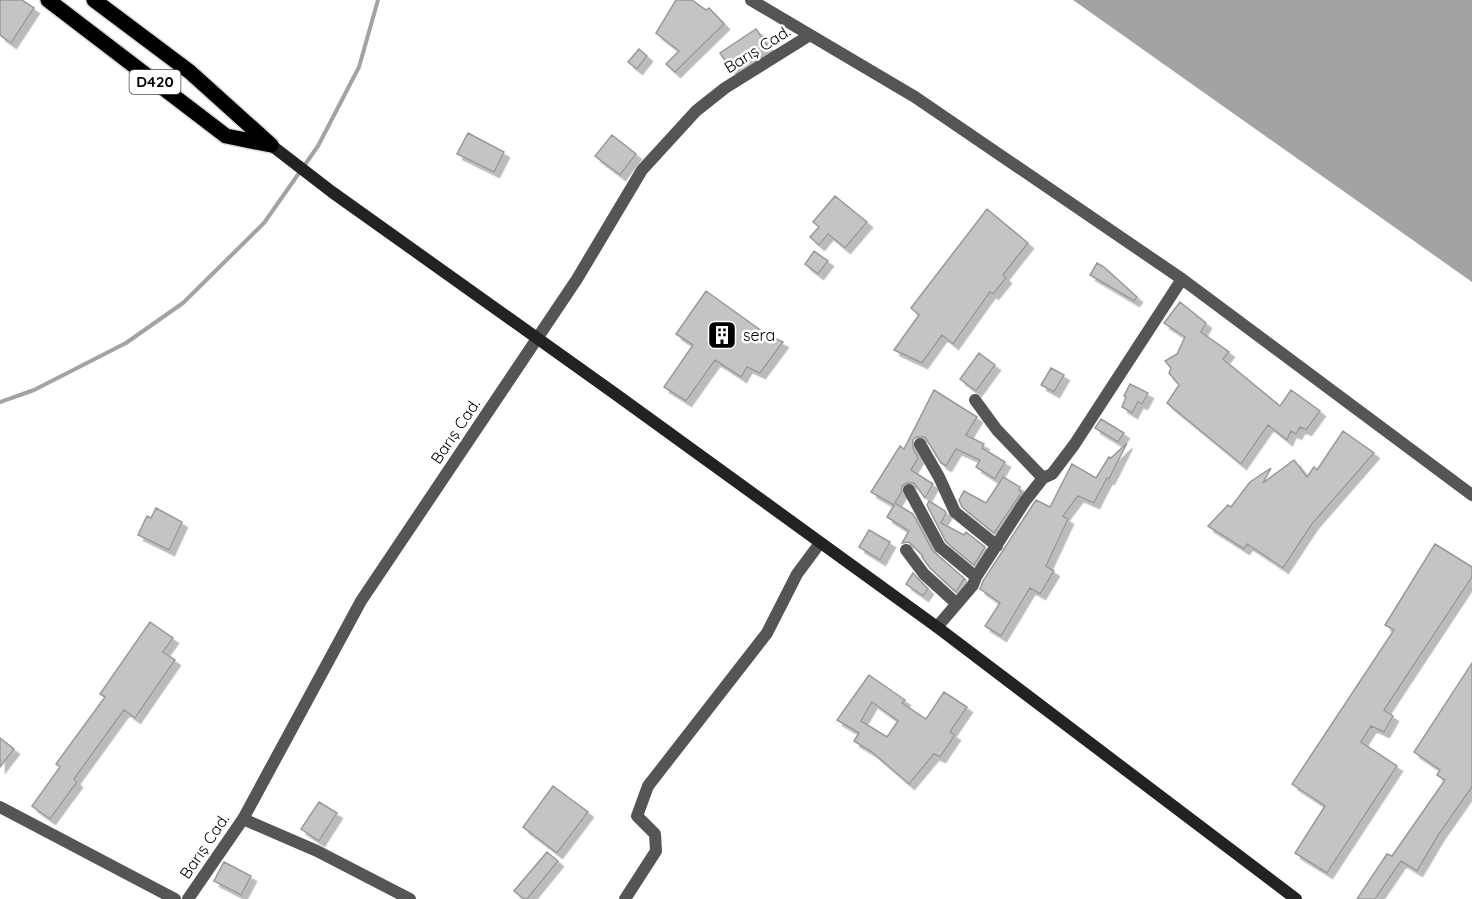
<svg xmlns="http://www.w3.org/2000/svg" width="1472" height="899" viewBox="0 0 1472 899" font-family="Quicksand,sans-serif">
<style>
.water{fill:#a3a3a3}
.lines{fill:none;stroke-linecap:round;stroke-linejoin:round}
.stream{stroke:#a3a3a3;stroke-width:4}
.building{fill:#c4c4c4;stroke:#999;stroke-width:1.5;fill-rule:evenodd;filter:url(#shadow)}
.primary-casing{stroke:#dbdbdb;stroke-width:18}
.street{stroke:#555;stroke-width:12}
.secondary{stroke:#222;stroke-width:12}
.primary{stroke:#000;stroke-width:15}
.labels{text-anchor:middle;stroke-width:5;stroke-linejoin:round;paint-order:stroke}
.shield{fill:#fff;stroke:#4c4c4c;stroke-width:1.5}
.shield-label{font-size:15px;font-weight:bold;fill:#000}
.street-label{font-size:16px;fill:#000;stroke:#fff}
.poi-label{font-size:16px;fill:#000;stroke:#fff;text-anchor:start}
</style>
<defs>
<filter id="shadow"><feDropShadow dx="5.5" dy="5.5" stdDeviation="0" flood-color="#0004"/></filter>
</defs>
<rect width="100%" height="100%" fill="#fff"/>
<path class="water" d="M1073,0H1472V282Z"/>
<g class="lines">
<path class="stream" d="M0,402L34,390L126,343L183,303L264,223L318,146L359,67L378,0"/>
</g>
<path class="building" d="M0,0H22L34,8L11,43L0,35Z
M676,0H692L706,10L709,8L724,24L675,72L666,64L679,51L656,33Z
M756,29L768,46L732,71L720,53Z
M639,49L647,56L637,69L628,62Z
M468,133L504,152L494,172L457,154Z
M612,135L636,154L620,175L595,156Z
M835,196L867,222L845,248L828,234L819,245L810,237L819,227L813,222Z
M987,209L1028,243L1003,275L1006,278L993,294L990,292L953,344L942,335L922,363L894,350L919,315L911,308Z
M814,251L828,261L818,274L805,264Z
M1097,263L1104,267L1137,297L1134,301L1090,275Z
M706,291L766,334L783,342L760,373L747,367L741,377L715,360L686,401L664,387L693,345L676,334Z
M1180,302L1206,323L1201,332L1229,352L1223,359L1280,406L1291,390L1320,411L1306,430L1300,427L1296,434L1291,431L1287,440L1268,425L1241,464L1167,403L1179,385L1169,373L1171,368L1165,361L1177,354L1185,337L1164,323Z
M979,353L995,365L976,391L960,379Z
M1051,368L1064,375L1054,392L1041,385Z
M1130,384L1148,393L1142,404L1138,402L1132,413L1122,407L1126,397L1124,396Z
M934,390L977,417L966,435L984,444L982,448L1005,462L995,479L976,467L980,460L956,449L946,466L941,463L925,437H916L913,440V448L918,458L911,470L933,484L925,498L914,483H906L902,486L901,493L895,503L913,514L933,551L966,580L964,579L956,592L930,568L922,557L923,556L909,542L902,543L909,531L887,517L894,505L871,492L900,446L904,449Z
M1101,419L1124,433L1118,442L1095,428Z
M1343,431L1374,453L1312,524L1283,568L1247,544L1244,549L1208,526L1228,505L1231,507L1250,482L1271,468L1263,483L1294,460L1307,477L1314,467L1317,470Z
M1127,443L1109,479L1107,478L1094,503L1078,496L1063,516L1068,519L1046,566L1054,571L1040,594L1030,588L1001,636L985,626L1000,603L980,589L983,581L1032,506L1036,500L1050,507L1072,464L1096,478L1109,457L1111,458Z
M1003,477L1020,487L1019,490L1022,492L994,533L962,507L959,500L964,491L986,503Z
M929,501L945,511L946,513L941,523L964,535L966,532L985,547L974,565L946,542L927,505Z
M156,508L182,522L169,550L138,535L147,516L151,518Z
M869,530L890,542L880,560L859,547Z
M1435,544L1472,567V577L1384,710L1393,716L1384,732L1371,726L1361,742L1397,766L1327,873L1295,853L1325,806L1292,784L1394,630L1385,625Z
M913,573L928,589L923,596L906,584Z
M150,622L173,638L163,652L175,660L135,718L124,710L74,779L77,782L50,819L32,806L60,767L56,764L105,697L100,694Z
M1472,663V787L1439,834L1417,871L1401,861L1375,899H1357L1387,854L1392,856L1445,780L1437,775L1440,770L1414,752Z
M869,675L905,700L902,703L926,719L944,692L967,707L950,732L955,735L940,757L934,754L909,784L872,752L854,741L859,733L837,720ZM872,702L898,721L887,737L861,721Z
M0,738L14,749L0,767Z
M553,786L588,812L557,853L523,827Z
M319,802L337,813L319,841L301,829Z
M547,852L558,861L527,899H524L514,891Z
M224,862L251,876L241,895L214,881Z"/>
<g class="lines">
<g class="primary-casing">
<path id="primary" d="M48,0L226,136L271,145
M94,0L190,72L271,145"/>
</g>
<path class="street" d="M751,0L915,97L1182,279L1472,495
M975,400L997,430L1043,478
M920,444L939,477L955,512L997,546
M909,490L940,547L976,577
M906,550L924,574L957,604
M937,627L973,585L976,577L1025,501L1043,478L1052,474L1074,445L1182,279
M0,807L175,899
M243,819L317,851L410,899
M188,899L243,819L361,601L577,279L642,170L696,111L725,88L810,35
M625,899L656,851L655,834L637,816L648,786L767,633L797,574L820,543"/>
<path class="secondary" d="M271,145L332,192L614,393L937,627L1296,899"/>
<use href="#primary" class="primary"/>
</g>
<defs>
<g id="building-square" transform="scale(1.5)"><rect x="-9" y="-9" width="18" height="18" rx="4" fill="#000" stroke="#fff"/><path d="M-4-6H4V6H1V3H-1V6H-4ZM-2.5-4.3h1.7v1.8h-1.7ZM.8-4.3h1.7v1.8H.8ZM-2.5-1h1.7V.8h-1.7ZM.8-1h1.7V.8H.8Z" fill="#fff"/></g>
</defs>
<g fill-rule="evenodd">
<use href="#building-square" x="722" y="335"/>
</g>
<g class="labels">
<rect class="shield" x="129.5" y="70" width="51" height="24" rx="4.5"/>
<g class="shield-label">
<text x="155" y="87">D420</text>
</g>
<g class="street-label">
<text transform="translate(757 49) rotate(-32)" y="6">Barış Cad.</text>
<text transform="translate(455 431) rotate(-56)" y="6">Barış Cad.</text>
<text transform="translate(204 846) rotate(-56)" y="6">Barış Cad.</text>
</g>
<g class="poi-label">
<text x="743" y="341">sera</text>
</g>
</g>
</svg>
